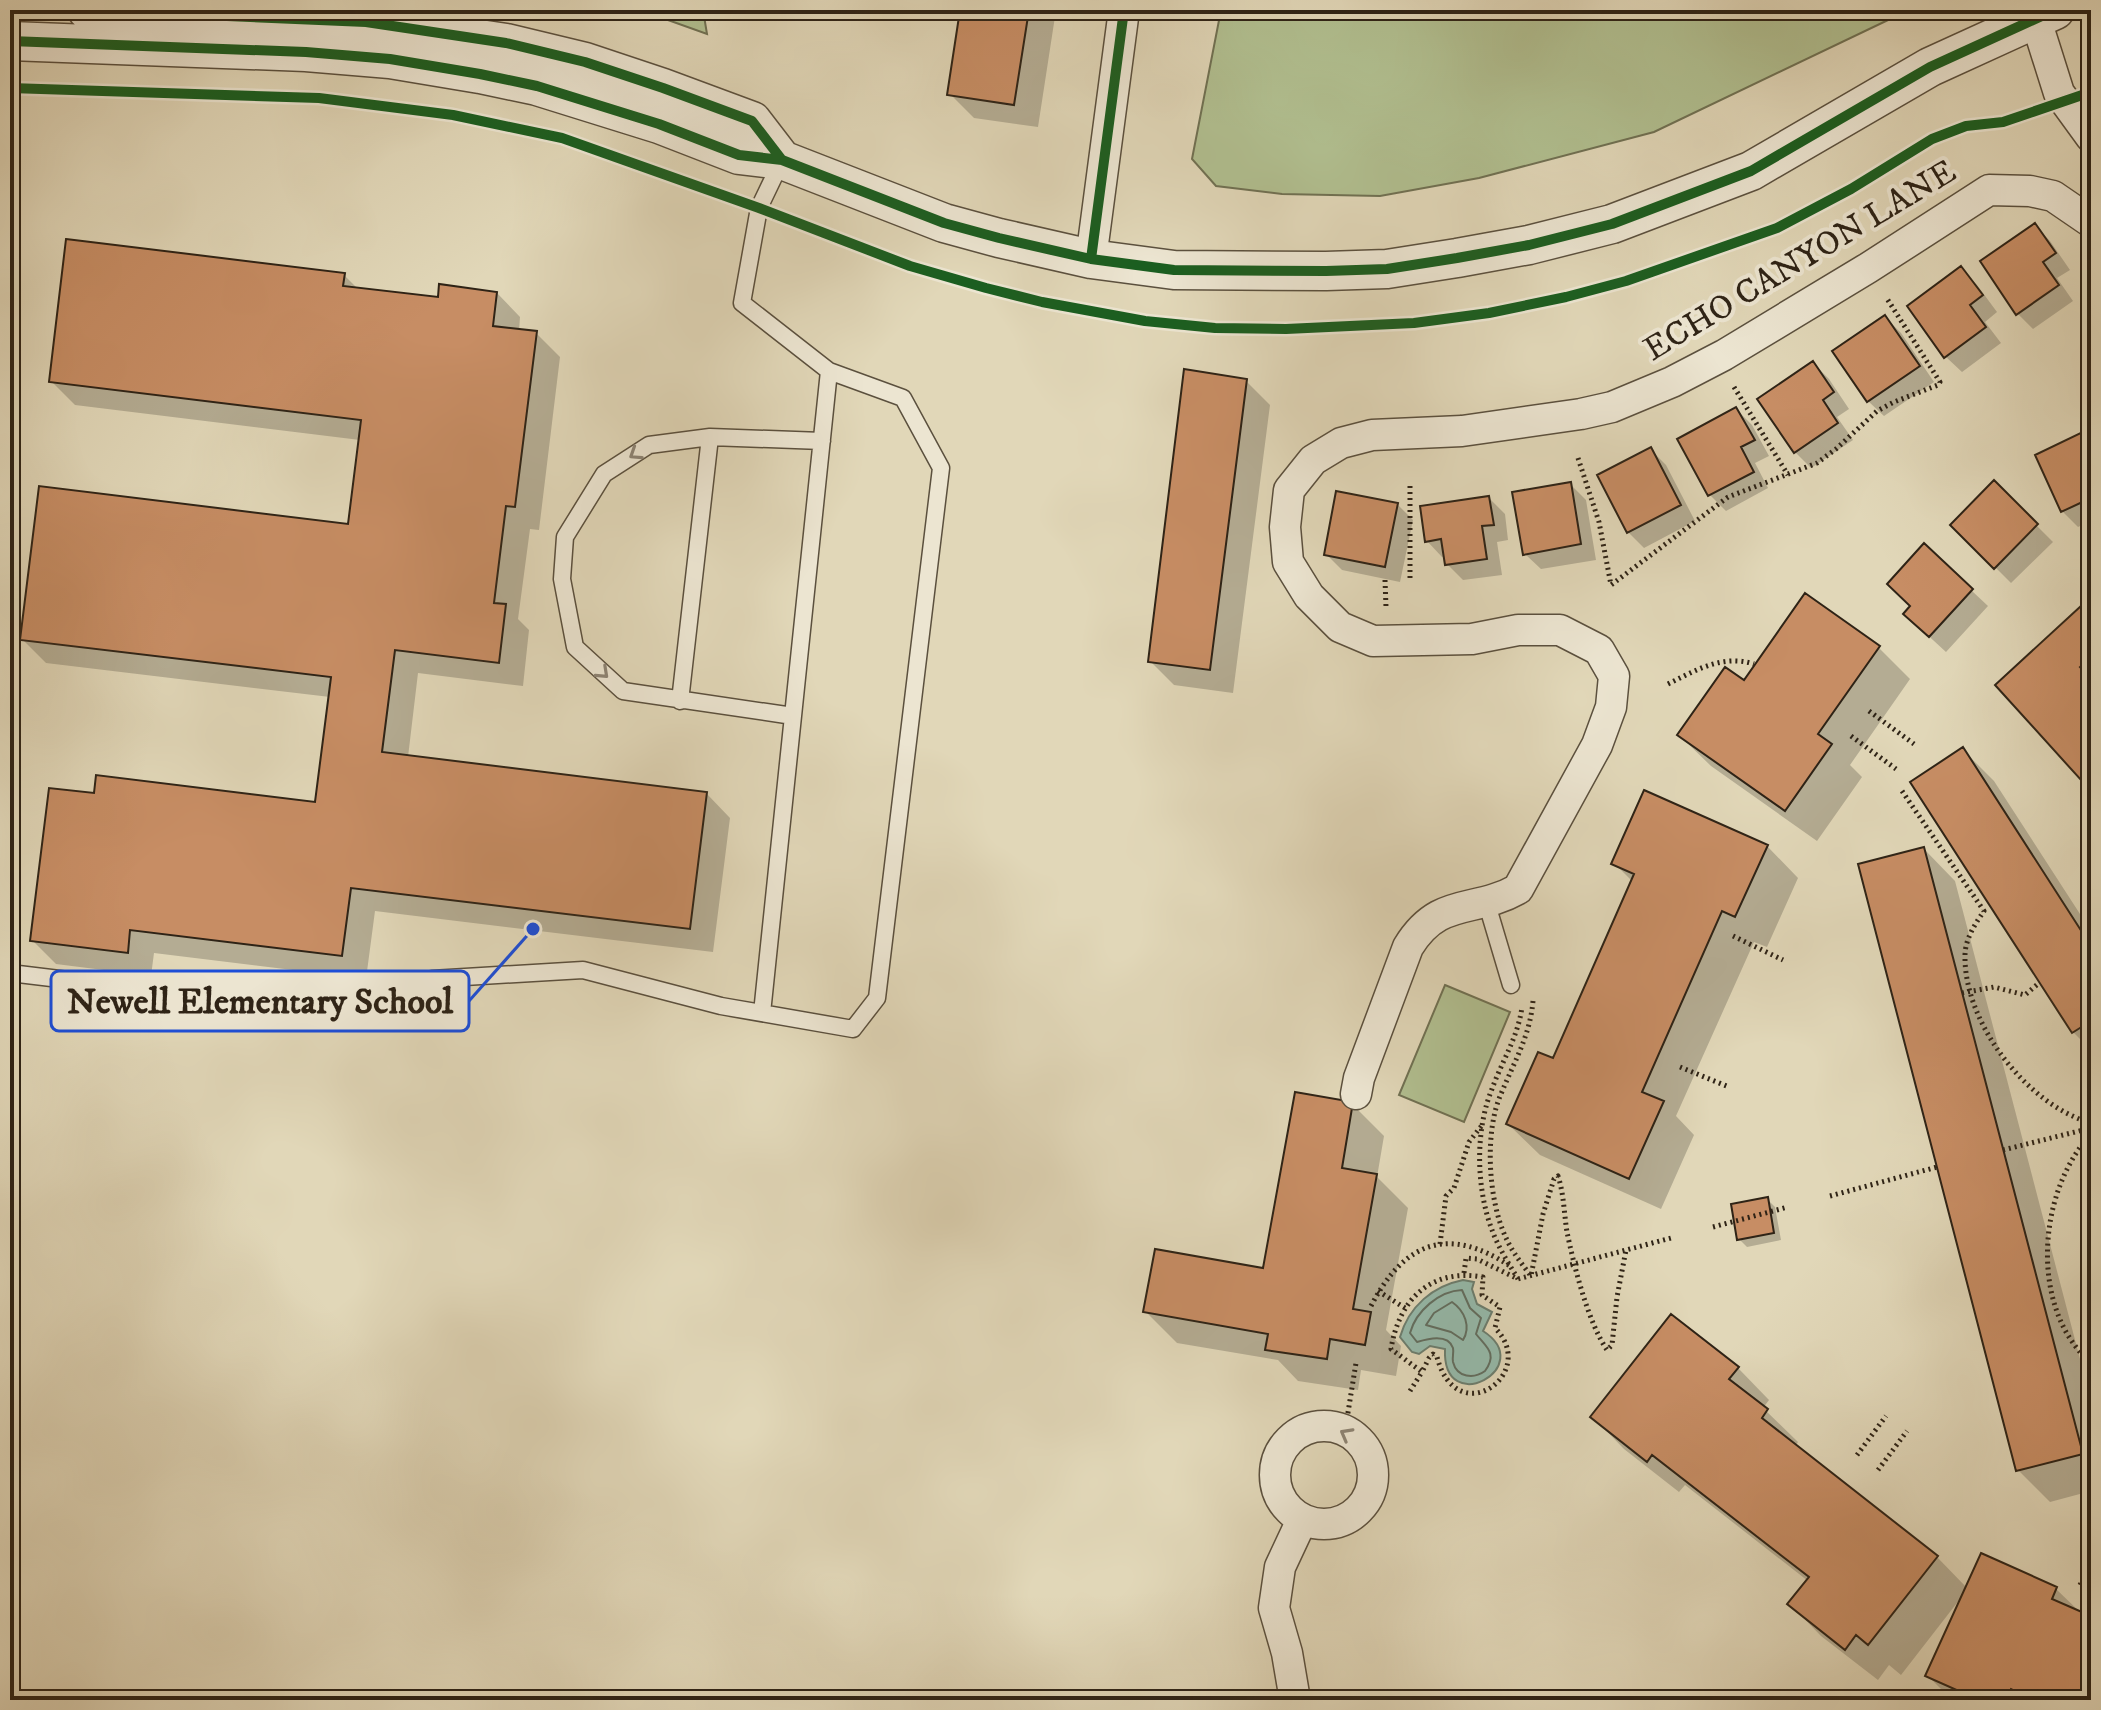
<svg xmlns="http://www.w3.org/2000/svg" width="2101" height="1710" viewBox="0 0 2101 1710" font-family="'IM FELL DW Pica',serif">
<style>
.green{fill:#b1bf90;stroke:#707153;stroke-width:2}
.water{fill:#95baab;stroke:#6c7e6f;stroke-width:2}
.shadow{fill:#0003}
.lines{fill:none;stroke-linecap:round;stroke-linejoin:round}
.shore{stroke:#626e60;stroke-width:2}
.building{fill:#c78d64;stroke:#2e2316;stroke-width:2}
.service-casing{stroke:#5b503e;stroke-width:19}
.minor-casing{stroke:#5b503e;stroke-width:33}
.tertiary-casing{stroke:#5b503e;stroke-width:41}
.path{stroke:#2e2316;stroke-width:5;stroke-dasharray:2 4;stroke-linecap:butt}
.service{stroke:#ece5d1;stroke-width:16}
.minor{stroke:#ece5d1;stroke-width:30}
.tertiary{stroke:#ece5d1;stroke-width:38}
.cycleway-casing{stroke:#ece5d1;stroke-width:15}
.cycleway{stroke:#1b5e20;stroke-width:10}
.oneway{stroke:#8d8474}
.labels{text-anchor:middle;stroke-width:8;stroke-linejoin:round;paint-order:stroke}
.street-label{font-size:34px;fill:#2e2316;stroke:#ece5d1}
.leader{fill:none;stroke:#1d4ed8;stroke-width:3}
.callout-dot{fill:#1d4ed8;stroke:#ece5d1;stroke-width:3}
.callout{fill:#ece5d1;stroke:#1d4ed8;stroke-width:3}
.callout-label{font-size:36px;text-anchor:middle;font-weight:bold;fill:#2e2316}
</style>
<rect width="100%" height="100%" fill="#e1d7b8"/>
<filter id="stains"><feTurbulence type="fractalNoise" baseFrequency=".0025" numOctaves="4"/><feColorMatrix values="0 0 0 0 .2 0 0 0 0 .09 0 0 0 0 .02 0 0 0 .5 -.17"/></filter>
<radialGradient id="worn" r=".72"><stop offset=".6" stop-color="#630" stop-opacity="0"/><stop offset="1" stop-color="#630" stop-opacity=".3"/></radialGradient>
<path class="green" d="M640,10H703L707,34Z
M1221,10H1909L1654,132L1479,178L1380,196L1282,194L1216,186L1192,159Z
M1445,985L1510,1012L1464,1122L1399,1095Z"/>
<path class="water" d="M1463,1280L1474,1282L1472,1289L1477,1304L1492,1312L1483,1331C1539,1367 1442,1420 1445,1349L1430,1346L1419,1354L1412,1352L1400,1337C1409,1306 1433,1286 1463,1280Z"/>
<path class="shadow" d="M962,10H1056L1038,127L974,118L950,94Z
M2035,225L2050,241L2070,270L2057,278L2073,301L2033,329L2018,314Z
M1961,269L1977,285L1997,312L1985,322L2001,343L1962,372L1946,357Z
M344,275L359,290L440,300L497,293L520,317L519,331L536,333L560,357L539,530L530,529L518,619L529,630L523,686L418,673L408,757L707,794L730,818L713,952L375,911L366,979L154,953L151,976L56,964L32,940L96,795L316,804L330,697L46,663L22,639L349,526L360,440L75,405L51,381Z
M1885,317L1901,333L1934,382L1884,416L1868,401Z
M1813,363L1829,379L1849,409L1837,417L1853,440L1811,468L1795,452L1760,400Z
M1246,381L1270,405L1233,693L1174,685L1150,661Z
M1736,409L1752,425L1769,456L1755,463L1768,488L1726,511L1710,495Z
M2091,431V521L2078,527L2062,511Z
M1650,449L1666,465L1695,521L1644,548L1628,532Z
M1994,483L2053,542L2011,583L1953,525Z
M1570,484L1586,500L1596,560L1541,569L1525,554Z
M1489,498L1505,514L1508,540L1497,542L1502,575L1463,580L1447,564L1446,556L1442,557L1427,541Z
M1397,504L1413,520L1400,582L1342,570L1326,554Z
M1924,546L1988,606L1946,652L1921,629L1912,606Z
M2091,619V788L1997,685Z
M1879,648L1910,679L1850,765L1862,777L1817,841L1711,766L1679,735L1744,683Z
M1963,750L1994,781L2091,931V1050L2073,1032Z
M1767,846L1798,878L1767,947L1754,942L1676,1116L1694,1135L1661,1209L1540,1155L1508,1124L1554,1061L1633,882L1614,863Z
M1924,849L1955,881L2091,1401V1491L2050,1502L2018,1470Z
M1352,1104L1384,1136L1377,1177L1408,1208L1386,1330L1401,1346L1396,1376L1361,1370L1358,1390L1298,1381L1278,1360L1177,1343L1145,1311L1265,1270Z
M1767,1199L1775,1207L1781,1240L1747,1247L1739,1239Z
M1738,1368L1769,1400L1763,1408L1798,1442L1795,1447L1937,1557L1967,1588L2056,1589L2082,1614L2091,1619V1700H1952L1928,1676L1960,1599L1901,1675L1889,1665L1878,1680L1821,1636L1790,1604L1808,1581L1685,1485L1679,1492L1624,1449L1593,1417Z
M17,1685L31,1700H10V1687Z"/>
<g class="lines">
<path class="shore" d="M1462,1290L1470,1308L1481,1318L1476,1334C1486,1347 1498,1353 1485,1371C1474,1379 1457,1378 1453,1362C1452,1357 1454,1353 1453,1348C1448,1333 1427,1339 1417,1342L1410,1333C1416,1311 1439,1291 1462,1290Z
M1452,1302C1465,1311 1471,1327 1463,1340L1451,1332L1426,1325L1434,1313Z"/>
</g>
<path class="building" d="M960,10H1029L1014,105L947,95Z
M2035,223L2056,253L2043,262L2059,285L2016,315L1980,261Z
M66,239L345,273L343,286L438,297L439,284L497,292L493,326L537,331L515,507L506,506L494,603L506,604L499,663L395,650L382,752L707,792L690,929L351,888L342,956L130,930L128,953L30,941L49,788L94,793L96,775L315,802L331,677L20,640L39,486L348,524L361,420L49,382Z
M1961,266L1983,295L1970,305L1986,327L1944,358L1907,306Z
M1885,315L1920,366L1867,402L1832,351Z
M1813,361L1834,392L1823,400L1838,423L1794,453L1757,399Z
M1184,369L1247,379L1210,670L1148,662Z
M1736,407L1755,440L1741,447L1754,472L1708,496L1677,439Z
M2091,428V498L2061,512L2035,455Z
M1651,447L1681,505L1627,533L1597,475Z
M1994,480L2038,524L1994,569L1950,525Z
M1571,482L1581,544L1523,555L1512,492Z
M1336,491L1398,503L1385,567L1324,555Z
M1489,496L1494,525L1482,526L1487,559L1445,565L1441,539L1425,542L1420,506Z
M1924,543L1973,589L1929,637L1903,614L1910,606L1887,584Z
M1805,593L1880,646L1818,734L1832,744L1785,811L1677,735L1725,667L1744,680Z
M2081,606L2091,618V658L2080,667L2091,679V791L1995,685Z
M1963,747L2091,946V1021L2072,1033L1910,782Z
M1644,790L1768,845L1735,917L1722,911L1642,1092L1664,1101L1629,1179L1506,1124L1538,1052L1553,1058L1634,874L1611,864Z
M1924,847L2083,1454L2016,1471L1858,864Z
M1295,1092L1353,1102L1342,1168L1377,1174L1353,1309L1371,1312L1365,1345L1330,1339L1327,1359L1265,1350L1268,1334L1143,1312L1155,1249L1263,1268Z
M1768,1197L1774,1233L1737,1240L1731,1204Z
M1671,1314L1739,1367L1729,1379L1768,1409L1762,1418L1938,1556L1868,1645L1856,1635L1845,1650L1787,1604L1809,1577L1652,1455L1647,1462L1590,1417Z
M1981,1553L2057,1587L2052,1599L2091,1616V1700H2034L2011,1689L2006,1700H1979L1925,1676Z
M17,1683L21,1700H10V1685Z"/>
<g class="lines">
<g class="service-casing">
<path id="service" d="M710,437L649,445L604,474L565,537L562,579L575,647L623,691L793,716
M680,701L710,437L822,441
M1486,901L1511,985
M10,973L332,1012L432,979L583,970L721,1006L853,1029L877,998L941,468L903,398L829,371L742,303L759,208L782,160
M762,1013L829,371"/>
</g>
<g class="minor-casing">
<path id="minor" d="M2035,17L2059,93L2091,137
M1091,259L1124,10
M1356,1094L1359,1078L1408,947C1439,896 1474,914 1518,889L1597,745L1611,707L1614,676L1599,650L1560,630H1518L1472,639L1373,641L1340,627L1309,596L1288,562L1285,527L1289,490L1313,460L1341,443L1372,435L1462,431L1581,414L1612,407L1672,382L1724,355L1868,268L1989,190L2030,191L2053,196L2091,222
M1275 1475a49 49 0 1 1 98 0a49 49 0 1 1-98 0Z
M1295,1700L1287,1653L1274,1608L1280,1567L1302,1520"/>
</g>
<g class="tertiary-casing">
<path id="tertiary" d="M87,10L366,22L506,43L585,62L663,88L752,121L782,160
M10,41L306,52L390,59L480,74L537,86L659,124L739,155L782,160L944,223L999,238L1091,259L1174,270L1326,271L1387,269L1457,258L1529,245L1612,224L1751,171L1930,67L2055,10"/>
</g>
<path class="path" d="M1734,387L1788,475
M1578,458L1599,522L1611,585L1728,497L1817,463L1836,449L1877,411L1894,402L1938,385L1940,382L1886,297
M1410,486V578
M1385,580L1386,607
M1668,684C1696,670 1723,654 1754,664
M1869,711L1914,744
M1851,736L1896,769
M1902,791L1984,911C1975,924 1965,939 1965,956C1964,1023 2027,1105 2091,1123
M1733,936L1783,960
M1962,993L1994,987L2025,995L2039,983
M1533,1001C1530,1036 1514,1062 1501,1094C1484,1132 1488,1202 1507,1240C1513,1253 1522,1264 1531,1276L1543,1214L1554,1179L1558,1176C1564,1194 1564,1214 1567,1232C1574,1266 1588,1322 1607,1350L1612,1345L1617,1297L1626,1250
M1680,1067L1729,1087
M2091,1134C2037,1192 2029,1309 2091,1363
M2003,1150L2091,1128
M1830,1196L1937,1167
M1713,1227L1788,1207
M1440,1244L1446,1196L1454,1188L1469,1142L1483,1124
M1464,1273L1466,1258L1477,1259L1518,1279L1671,1238
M1518,1279C1509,1264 1498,1247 1492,1230C1476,1188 1475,1130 1492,1089C1502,1061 1518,1037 1522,1007
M1378,1291L1405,1308
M1371,1306C1404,1242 1448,1225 1510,1266
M1410,1391L1422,1372L1391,1349C1399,1299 1431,1268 1483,1277L1482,1295L1500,1307L1495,1328C1540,1373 1457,1433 1437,1357L1433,1354L1429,1358L1422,1372
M1345,1431L1356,1363
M1857,1455L1886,1416
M1878,1470L1907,1431
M2080,1585L2091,1560"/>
<use href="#service" class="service"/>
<use href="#minor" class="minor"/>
<use href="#tertiary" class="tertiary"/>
<g class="cycleway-casing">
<path id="cycleway" d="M87,10L366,22L506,43L585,62L663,88L752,121L782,160
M10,41L306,52L390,59L480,74L537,86L659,124L739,155L782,160L944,223L999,238L1091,259L1174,270L1326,271L1387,269L1457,258L1529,245L1612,224L1751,171L1930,67L2055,10
M10,88L319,98L453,115L562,138L759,208L910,266L986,288L1042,302L1145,321L1215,328L1286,329L1414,323L1489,313L1566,297L1626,281L1777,228L1851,189L1932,139L1966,126L2003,122L2091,92
M1091,259L1124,10"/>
</g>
<use href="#cycleway" class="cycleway"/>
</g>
<defs><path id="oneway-chevron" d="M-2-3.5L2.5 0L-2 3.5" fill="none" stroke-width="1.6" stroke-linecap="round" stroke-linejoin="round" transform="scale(2)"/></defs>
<g class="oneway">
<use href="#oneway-chevron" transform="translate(635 454) rotate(147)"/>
<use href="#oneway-chevron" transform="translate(603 673) rotate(43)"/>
<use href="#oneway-chevron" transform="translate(1346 1434) rotate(-151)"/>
</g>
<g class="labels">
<g class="street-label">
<text transform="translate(1799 259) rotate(-31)" y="12">ECHO CANYON LANE</text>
</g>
</g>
<path class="leader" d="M533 929L469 1001"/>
<circle class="callout-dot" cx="533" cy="929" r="8"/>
<rect class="callout" x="51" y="971" width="418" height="60" rx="8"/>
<g class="callout-label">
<text x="260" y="1013">Newell Elementary School</text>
</g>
<rect width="2101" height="1710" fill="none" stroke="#e1d7b8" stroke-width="40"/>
<rect x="12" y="12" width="2077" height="1686" fill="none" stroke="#2e2316" stroke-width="4"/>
<rect x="20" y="20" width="2061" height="1670" fill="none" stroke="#2e2316" stroke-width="2"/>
<rect width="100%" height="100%" filter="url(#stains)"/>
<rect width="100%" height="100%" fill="url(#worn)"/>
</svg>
